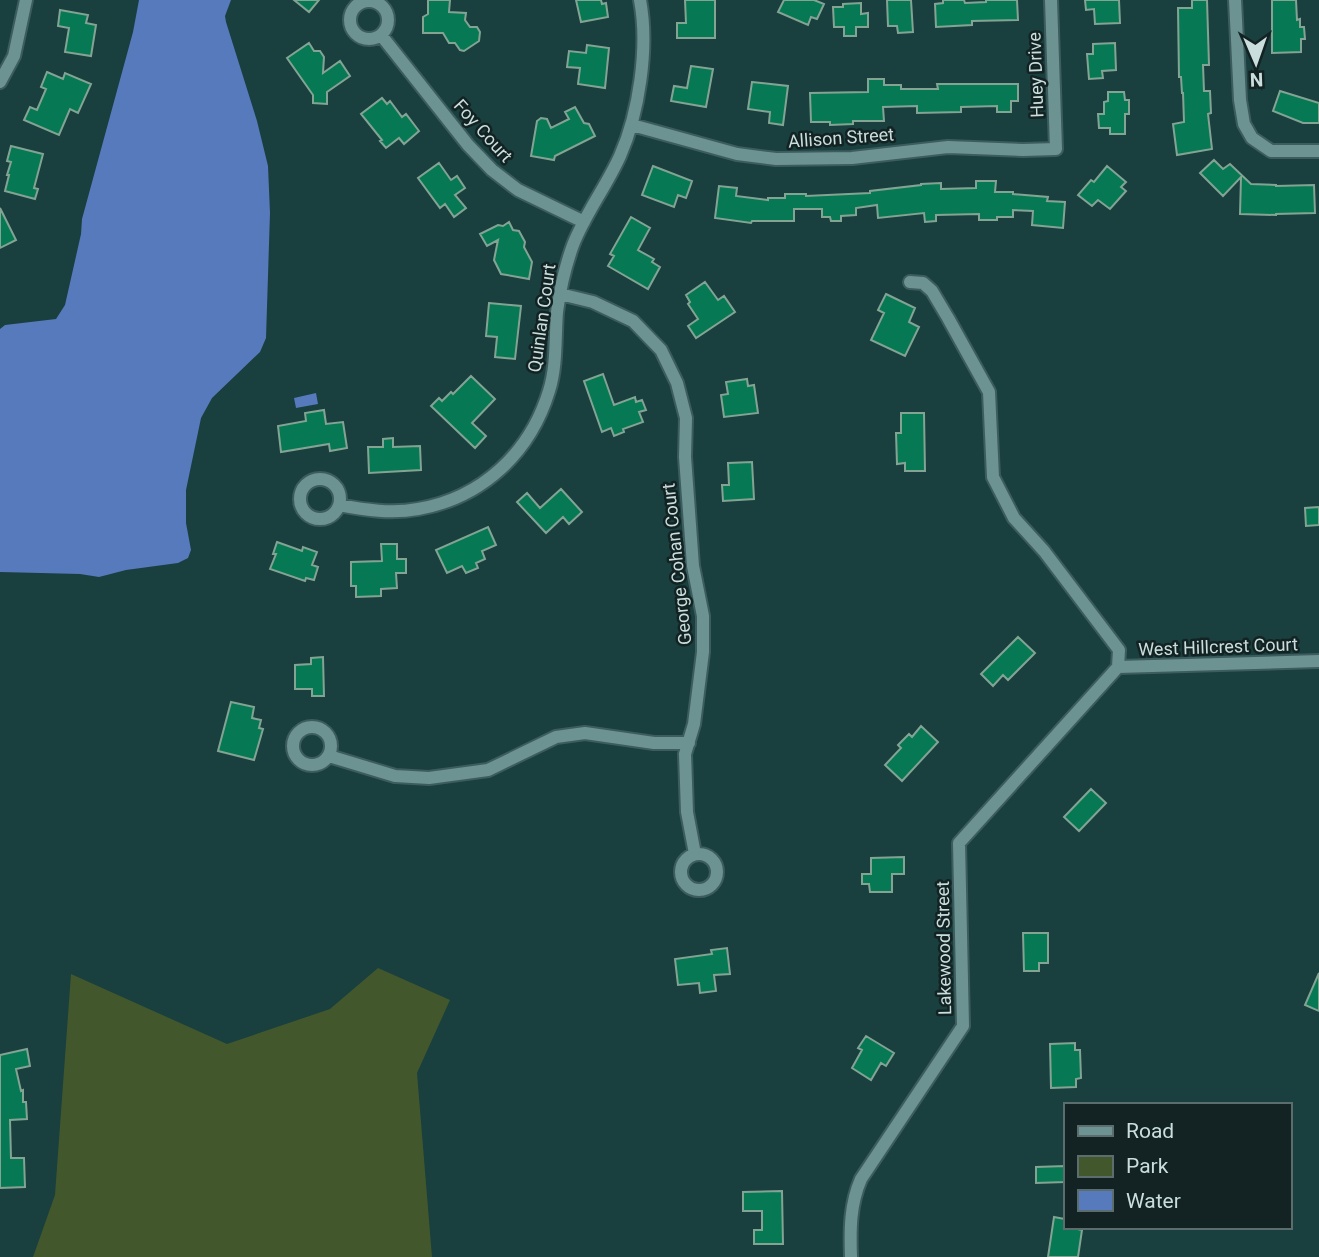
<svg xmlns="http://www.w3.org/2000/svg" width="1319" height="1257" viewBox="0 0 1319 1257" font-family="Roboto,sans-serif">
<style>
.green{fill:#42582c}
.water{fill:#567abb}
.building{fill:#067954;stroke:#83a393;stroke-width:2}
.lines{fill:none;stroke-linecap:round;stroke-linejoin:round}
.minor-casing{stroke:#3d5c5d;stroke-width:16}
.minor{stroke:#6c9292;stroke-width:12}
.labels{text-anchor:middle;stroke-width:5;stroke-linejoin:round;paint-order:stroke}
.street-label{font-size:18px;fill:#cadede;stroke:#132222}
</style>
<rect width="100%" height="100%" fill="#193f3f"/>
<path class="green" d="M378,968L450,1000L417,1073L432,1257H33L55,1195L71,974L227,1044L330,1009Z"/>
<path class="water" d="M139,0H231L225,16L226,22L257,121L268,166L270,213L266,338L260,352L212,398L201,418L186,490V523L191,550L188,558L178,563L126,570L99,577L80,574L0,572V329L5,325L56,319L65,305L81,234L82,219L133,32Z
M316,393L318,404L296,408L294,398Z"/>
<path class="building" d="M294,0H319L309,12Z
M428,0H450L449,12L466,13L465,20L470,27H477L480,32L479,41L464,51L460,50L455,43H449L443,33H423V17L428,14Z
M576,0H601L602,4L606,3L608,17L581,22Z
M685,0H715V38H677V23H686Z
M784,0H814L824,4L817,19L811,17L808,25L778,12Z
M887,0H911L913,32L898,33L897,26H888Z
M943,0H964L965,3L986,2V0H1017L1018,20L972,21V25L936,27L935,4L943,3Z
M1085,0H1119L1120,23L1095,24L1094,9L1086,10Z
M1192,0H1207L1209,65H1203L1204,91H1210L1211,113L1208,114L1212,149L1177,155L1173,124L1184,122L1183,93H1182L1181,77H1179L1178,8H1192Z
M1272,0H1296L1297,20L1300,19V27H1304L1305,39H1301V52L1272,53Z
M861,3V14L868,13V27H856V36H844V27H834L833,7H843V4Z
M60,10L88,15L86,23L96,25L91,56L65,52L69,28L58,26Z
M309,43L314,51H320L324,57L323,73L340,61L350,76L327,92V104L313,103V95L287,58Z
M1115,43L1116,70L1102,71L1103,78L1089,79L1087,54H1093V44Z
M587,45L609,48L605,88L578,84L580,68L567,67L569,51L586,53Z
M691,66L713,69L706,107L671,101L674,86L687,88Z
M47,72L63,79L65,73L91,84L78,113L70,109L59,135L24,120L30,107L37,110L46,89L41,87Z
M868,79H884V85H901V89H938L937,84H1018V101H1011V112H997V106L961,107V112L917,113V106L883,107L884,121H853V124L830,125V122H811L810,93L868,92Z
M752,82L788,86L783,125L769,123L770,112L748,109Z
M1280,91L1319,103V123H1303L1273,111Z
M1108,92H1124L1125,100H1129V114H1125V134H1110V128H1099L1098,114H1104V102L1108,101Z
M382,98L387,104L390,101L402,117L406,114L419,131L404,144L399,138L386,148L380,141L382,140L361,114Z
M575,107L584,123L589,124L595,136L555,156L554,160L531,156L537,121L541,118L547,119L551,128L569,119L565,112Z
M11,146L43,154L34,188L38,189L35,199L5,191L9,175H7L11,162L7,161Z
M1214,160L1223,169L1230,164L1251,184L1276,185V186L1314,185L1315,213L1276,214V215L1240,214L1241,177L1223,196L1200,173Z
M439,163L451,180L457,176L465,188L455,195L466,208L454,217L445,204L440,208L418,178Z
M653,166L692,181L686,198L678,195L674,207L642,195Z
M1107,166L1126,182L1121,187L1126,191L1110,209L1098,200L1092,206L1078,195L1091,180L1094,182Z
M976,181H996L995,192H1013V194L1048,197L1047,201L1065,202L1063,228L1032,225L1033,211L1013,210V217H997V220H979V214L936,215V221L925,222L924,213L878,218L877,205L856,208V215L841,216V221H831L830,217H822V209H794V221H752L751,223L715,218L719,186L737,188L736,196L768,200V198H785V194H806V196L870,193V191L921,185V184L941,183V189L976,188Z
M0,208L16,240L0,248Z
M631,217L650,228L638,250L654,259L652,262L660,267L648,289L608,266L614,256L610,254Z
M509,222L513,230L519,231L525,242L524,247L532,262L529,279L501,274L494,260L498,240L487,246L480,234L498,225L503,226Z
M705,282L718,300L724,296L735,312L696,338L688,326L698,319L688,304L690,302L686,295Z
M886,294L915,308L909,322L919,327L905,356L871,340L884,313L878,310Z
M489,303L521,306L515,359L495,357L497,337L486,336Z
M603,374L614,405L635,397L636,402L642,400L646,410L639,412L643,422L623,429L624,432L614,436L611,428L602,432L584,381Z
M471,376L495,399L472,423L486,436L475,448L431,406L439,398L442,401L451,392L453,394Z
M747,379L748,386L754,385L758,413L724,417L721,395L728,394L726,382Z
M324,410L326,424L343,422L347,448L330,451L329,444L281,452L278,426L306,421L305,413Z
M901,413H924L925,471H905V463L897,464L896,433H901Z
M393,438V447L420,446L421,470L369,473L368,447H383V439Z
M752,462L754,499L723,501L722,485H729L728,463Z
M561,489L582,512L569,524L563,517L546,533L517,502L527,493L540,508Z
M1319,507V525L1306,526L1305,508Z
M488,527L496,545L482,551L485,559L476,563L478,568L466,573L462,566L447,573L436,550Z
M277,542L302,551L303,547L317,552L312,565L318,567L314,580L306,578L305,581L270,569L276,554H273Z
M381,544H397V559H406V573H396L397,588L381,589V596L356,597V586H351V562L382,561Z
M1018,637L1035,653L1008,680L1003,675L993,686L981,674Z
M323,657L324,696H312V689H295V665L311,664V658Z
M231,702L254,707L252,718L261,720L259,728L263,729L254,760L218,751Z
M921,726L938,742L902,781L885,765L901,748L898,745L909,734L912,737Z
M1091,789L1106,803L1079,831L1064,817Z
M904,857V874H892V892H870L869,884H862V874H871V858Z
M1023,933H1048V963H1039V971H1024Z
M727,948L730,974L714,975L716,991L700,993L699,983L678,985L675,959L712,954L711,950Z
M1319,973V1011L1305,1005Z
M866,1036L894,1053L886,1066L881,1063L871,1080L852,1068L862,1050L858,1048Z
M1075,1043V1050H1080L1081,1078L1076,1079V1087L1051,1088L1050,1044Z
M27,1049L30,1066L16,1069L21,1091L23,1090V1102H26L27,1119L10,1120L11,1158H24L25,1187L0,1188V1055Z
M1065,1166V1182L1036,1183V1167Z
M782,1191L783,1244H754V1230H762V1211H743V1192Z
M1054,1217L1065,1219V1227H1077V1229L1082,1230L1078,1257H1048Z"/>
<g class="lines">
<g class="minor-casing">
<path id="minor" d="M1235,0L1240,100L1244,124L1252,138L1271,151H1319
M350 20a19 19 0 1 1 38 0a19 19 0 1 1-38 0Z
M381,35L468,145L492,170L518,190L584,222
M0,82L14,56L26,0
M632,125L737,154L776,159L852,158L948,147L1023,150L1056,149L1051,0
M910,282L923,283L932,291L948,318L989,392L993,477L1014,518L1044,551L1119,650L1118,667
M560,294L593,302L633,321L661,350L677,383L686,418L685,457L693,566L703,616V652L694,724L685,754L687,812L695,854
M300 499a20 20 0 1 1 40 0a20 20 0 1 1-40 0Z
M339,505C365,510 392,514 418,509C482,498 530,453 549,391C557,366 555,338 557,312C560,289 565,267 573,245C585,214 606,187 620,156C639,113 649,47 640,0
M1118,667L1319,661
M293 746a19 19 0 1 1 38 0a19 19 0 1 1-38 0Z
M329,756L395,776L429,778L488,770L556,737L585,733L654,743H689
M681 872a18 18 0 1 1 36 0a18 18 0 1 1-36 0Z
M851,1257C850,1230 850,1204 861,1179L963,1026L959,843L1118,667"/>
</g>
<use href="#minor" class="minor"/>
</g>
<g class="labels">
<g class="street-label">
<text transform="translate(1036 75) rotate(-92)" y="6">Huey Drive</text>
<text transform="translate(483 131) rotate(48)" y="6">Foy Court</text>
<text transform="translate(841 138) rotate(-4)" y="6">Allison Street</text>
<text transform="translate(542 318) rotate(-82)" y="6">Quinlan Court</text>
<text transform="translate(677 564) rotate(-96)" y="6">George Cohan Court</text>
<text transform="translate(1218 647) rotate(-2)" y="6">West Hillcrest Court</text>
<text transform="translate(944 948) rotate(-91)" y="6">Lakewood Street</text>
</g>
</g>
<rect x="1064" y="1103" width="228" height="126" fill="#132222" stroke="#5c6d6d" stroke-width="2"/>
<rect x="1078" y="1126" width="35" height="10" fill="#6c9292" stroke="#5c6d6d" stroke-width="2"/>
<text x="1126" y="1138" font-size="21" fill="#cadede">Road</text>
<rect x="1078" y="1156" width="35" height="21" fill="#42582c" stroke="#5c6d6d" stroke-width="2"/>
<text x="1126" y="1173" font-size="21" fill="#cadede">Park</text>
<rect x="1078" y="1190" width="35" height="21" fill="#567abb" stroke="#5c6d6d" stroke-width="2"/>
<text x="1126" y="1208" font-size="21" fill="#cadede">Water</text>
<g transform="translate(1256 63) rotate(178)" stroke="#132222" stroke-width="5" paint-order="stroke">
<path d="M0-5L12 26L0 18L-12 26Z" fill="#cadede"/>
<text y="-10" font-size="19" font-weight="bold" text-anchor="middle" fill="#cadede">N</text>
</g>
</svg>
